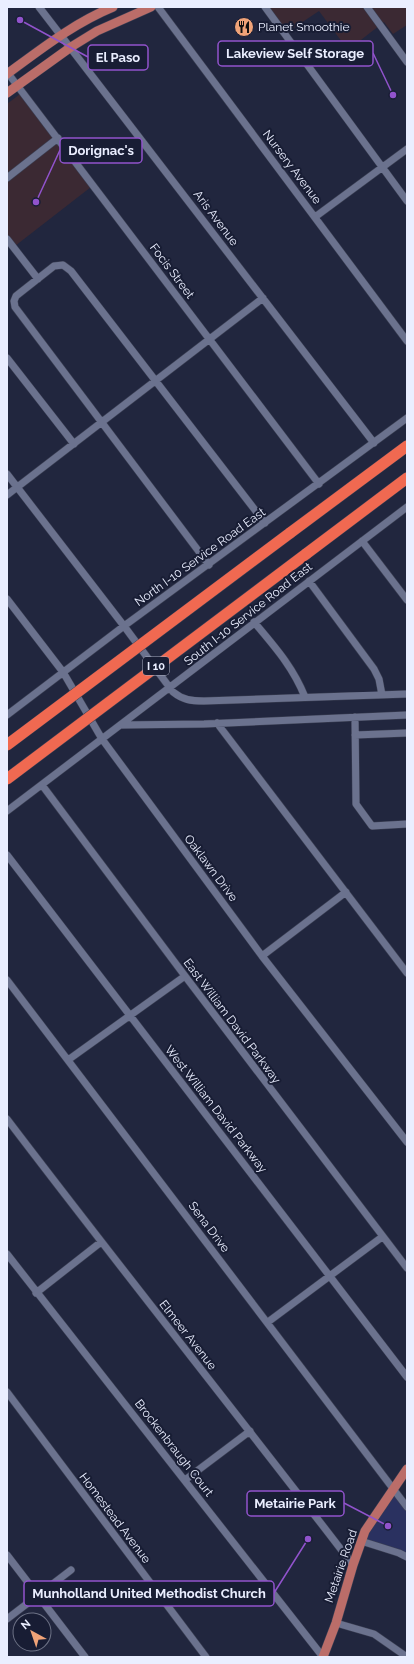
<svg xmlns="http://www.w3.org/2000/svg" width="414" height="1664" viewBox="0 0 414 1664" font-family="Raleway,sans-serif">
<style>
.commercial{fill:#3b2933}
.green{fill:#2a3160}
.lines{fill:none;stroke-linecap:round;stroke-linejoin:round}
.minor-casing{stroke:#3c4054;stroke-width:8}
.major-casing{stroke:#3c4054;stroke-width:10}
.highway-casing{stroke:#3c4054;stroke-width:12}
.minor{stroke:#6b728e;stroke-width:7}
.major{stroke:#bb6d69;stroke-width:9}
.highway{stroke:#f06951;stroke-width:11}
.highway-bridge-casing{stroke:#3c4054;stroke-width:12;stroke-linecap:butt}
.highway-bridge{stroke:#f06951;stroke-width:11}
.labels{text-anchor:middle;stroke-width:4;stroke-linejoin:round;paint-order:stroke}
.shield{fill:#181d34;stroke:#abafc2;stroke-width:1}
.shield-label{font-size:11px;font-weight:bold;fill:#eaeeff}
.poi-label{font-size:12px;fill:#eaeeff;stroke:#181d34;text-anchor:start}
.street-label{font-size:12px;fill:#eaeeff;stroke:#181d34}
.leader{fill:none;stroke:#9153cc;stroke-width:1.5}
.callout-dot{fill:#9153cc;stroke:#181d34;stroke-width:1.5}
.callout{fill:#181d34;stroke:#9153cc;stroke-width:1.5}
.callout-label{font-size:13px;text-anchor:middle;font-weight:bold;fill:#eaeeff}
</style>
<rect width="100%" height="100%" fill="#21263e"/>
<path class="commercial" d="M269,7H407V25L393,34L384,22L348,50L319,11L286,33Z
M20,94L91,187L15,246L7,235V104Z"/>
<path class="green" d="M393,1488L407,1511V1558L361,1541Z"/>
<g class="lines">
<g class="minor-casing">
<path id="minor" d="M39,7L374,443
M158,7L407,341
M265,7L407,201
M367,7L407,62
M7,72L319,484
M7,178L58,138
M315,217L407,149
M7,239L38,279
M7,358L74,444
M7,474L124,626L173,692C183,700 191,701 204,701L407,694
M7,495L263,298
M362,541L407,600
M209,565L15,307L14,301L16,296L54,266L63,265L71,271L265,523
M309,581L374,669L379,679L382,695
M7,599L63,672L102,739L262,956L407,1142
M254,622C275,647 293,667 305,697
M7,715L124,626L407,418
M355,717L356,804L372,826L407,824
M217,723L407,973
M121,725L204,724L407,715
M355,735L407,733
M42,785L185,976L407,1268
M7,811L407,507
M7,855L407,1377
M262,956L346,892
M7,980L407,1507
M68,1060L185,976
M7,1119C121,1269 238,1415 353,1565
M7,1254L323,1657
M36,1293L101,1242
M268,1322L382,1237
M7,1392L206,1657
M185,1480L250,1431
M361,1541L399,1553L407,1557
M7,1555L85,1657
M7,1619L71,1570
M336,1623L374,1634L407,1657"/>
</g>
<g class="major-casing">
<path id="major" d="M7,74C41,49 74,23 113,7
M7,93L71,47L97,31L151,7
M323,1657L336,1623L353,1565L365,1531L407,1469"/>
</g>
<g class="highway-casing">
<path id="highway" d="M290,533L407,446
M306,554L407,478"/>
</g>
<use href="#minor" class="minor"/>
<use href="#major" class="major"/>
<use href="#highway" class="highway"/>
<g class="highway-bridge-casing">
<path id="highway-bridge" d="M7,745L290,533
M7,779L306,554"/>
</g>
<use href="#highway-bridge" class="highway-bridge"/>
</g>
<defs>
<g id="restaurant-disc" transform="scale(1)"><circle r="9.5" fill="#f0a378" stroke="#181d34"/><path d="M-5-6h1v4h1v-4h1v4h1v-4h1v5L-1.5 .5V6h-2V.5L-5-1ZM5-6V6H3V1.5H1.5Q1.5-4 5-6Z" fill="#111"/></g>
</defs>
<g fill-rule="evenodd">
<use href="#restaurant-disc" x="244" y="27"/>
</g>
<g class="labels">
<rect class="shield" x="143" y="657" width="26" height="18" rx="3"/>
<g class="shield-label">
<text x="156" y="670">I 10</text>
</g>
<g class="poi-label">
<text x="258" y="31">Planet Smoothie</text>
</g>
<g class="street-label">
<text transform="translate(292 167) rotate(53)" y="4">Nursery Avenue</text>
<text transform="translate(216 218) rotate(53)" y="4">Aris Avenue</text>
<text transform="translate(172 271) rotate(53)" y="4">Focis Street</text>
<text transform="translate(200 557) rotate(-36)" y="4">North I-10 Service Road East</text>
<text transform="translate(248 614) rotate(-38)" y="4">South I-10 Service Road East</text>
<text transform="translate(211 868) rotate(53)" y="4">Oaklawn Drive</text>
<text transform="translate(232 1021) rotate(53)" y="4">East William David Parkway</text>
<text transform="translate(216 1109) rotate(52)" y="4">West William David Parkway</text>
<text transform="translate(209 1227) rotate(53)" y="4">Sena Drive</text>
<text transform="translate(188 1335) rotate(52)" y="4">Elmeer Avenue</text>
<text transform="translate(174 1448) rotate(52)" y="4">Brockenbraugh Court</text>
<text transform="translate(115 1518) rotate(53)" y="4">Homestead Avenue</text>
<text transform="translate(341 1566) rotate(-71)" y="4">Metairie Road</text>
</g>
</g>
<path class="leader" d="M393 95L373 53M20 20L88 57M36 202L60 150M388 1526L344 1503M308 1539L274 1593"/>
<g class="callout-dot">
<circle cx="393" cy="95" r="4"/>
<circle cx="20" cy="20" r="4"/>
<circle cx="36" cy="202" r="4"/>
<circle cx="388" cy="1526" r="4"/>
<circle cx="308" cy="1539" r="4"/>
</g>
<g class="callout">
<rect x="218" y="41" width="155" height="25" rx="4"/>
<rect x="88" y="45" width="60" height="25" rx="4"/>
<rect x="60" y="138" width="82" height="25" rx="4"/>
<rect x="247" y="1491" width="97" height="25" rx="4"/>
<rect x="24" y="1581" width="250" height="25" rx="4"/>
</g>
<g class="callout-label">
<text x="295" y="58">Lakeview Self Storage</text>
<text x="118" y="62">El Paso</text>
<text x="101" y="155">Dorignac's</text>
<text x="295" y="1508">Metairie Park</text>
<text x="149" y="1598">Munholland United Methodist Church</text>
</g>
<rect width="414" height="1664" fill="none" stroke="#eaeeff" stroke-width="16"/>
<g transform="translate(32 1632) rotate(320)"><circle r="19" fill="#181d34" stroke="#6c7185"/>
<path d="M0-3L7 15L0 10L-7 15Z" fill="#f0a378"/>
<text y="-6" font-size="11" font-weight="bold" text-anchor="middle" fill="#eaeeff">N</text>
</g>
</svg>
